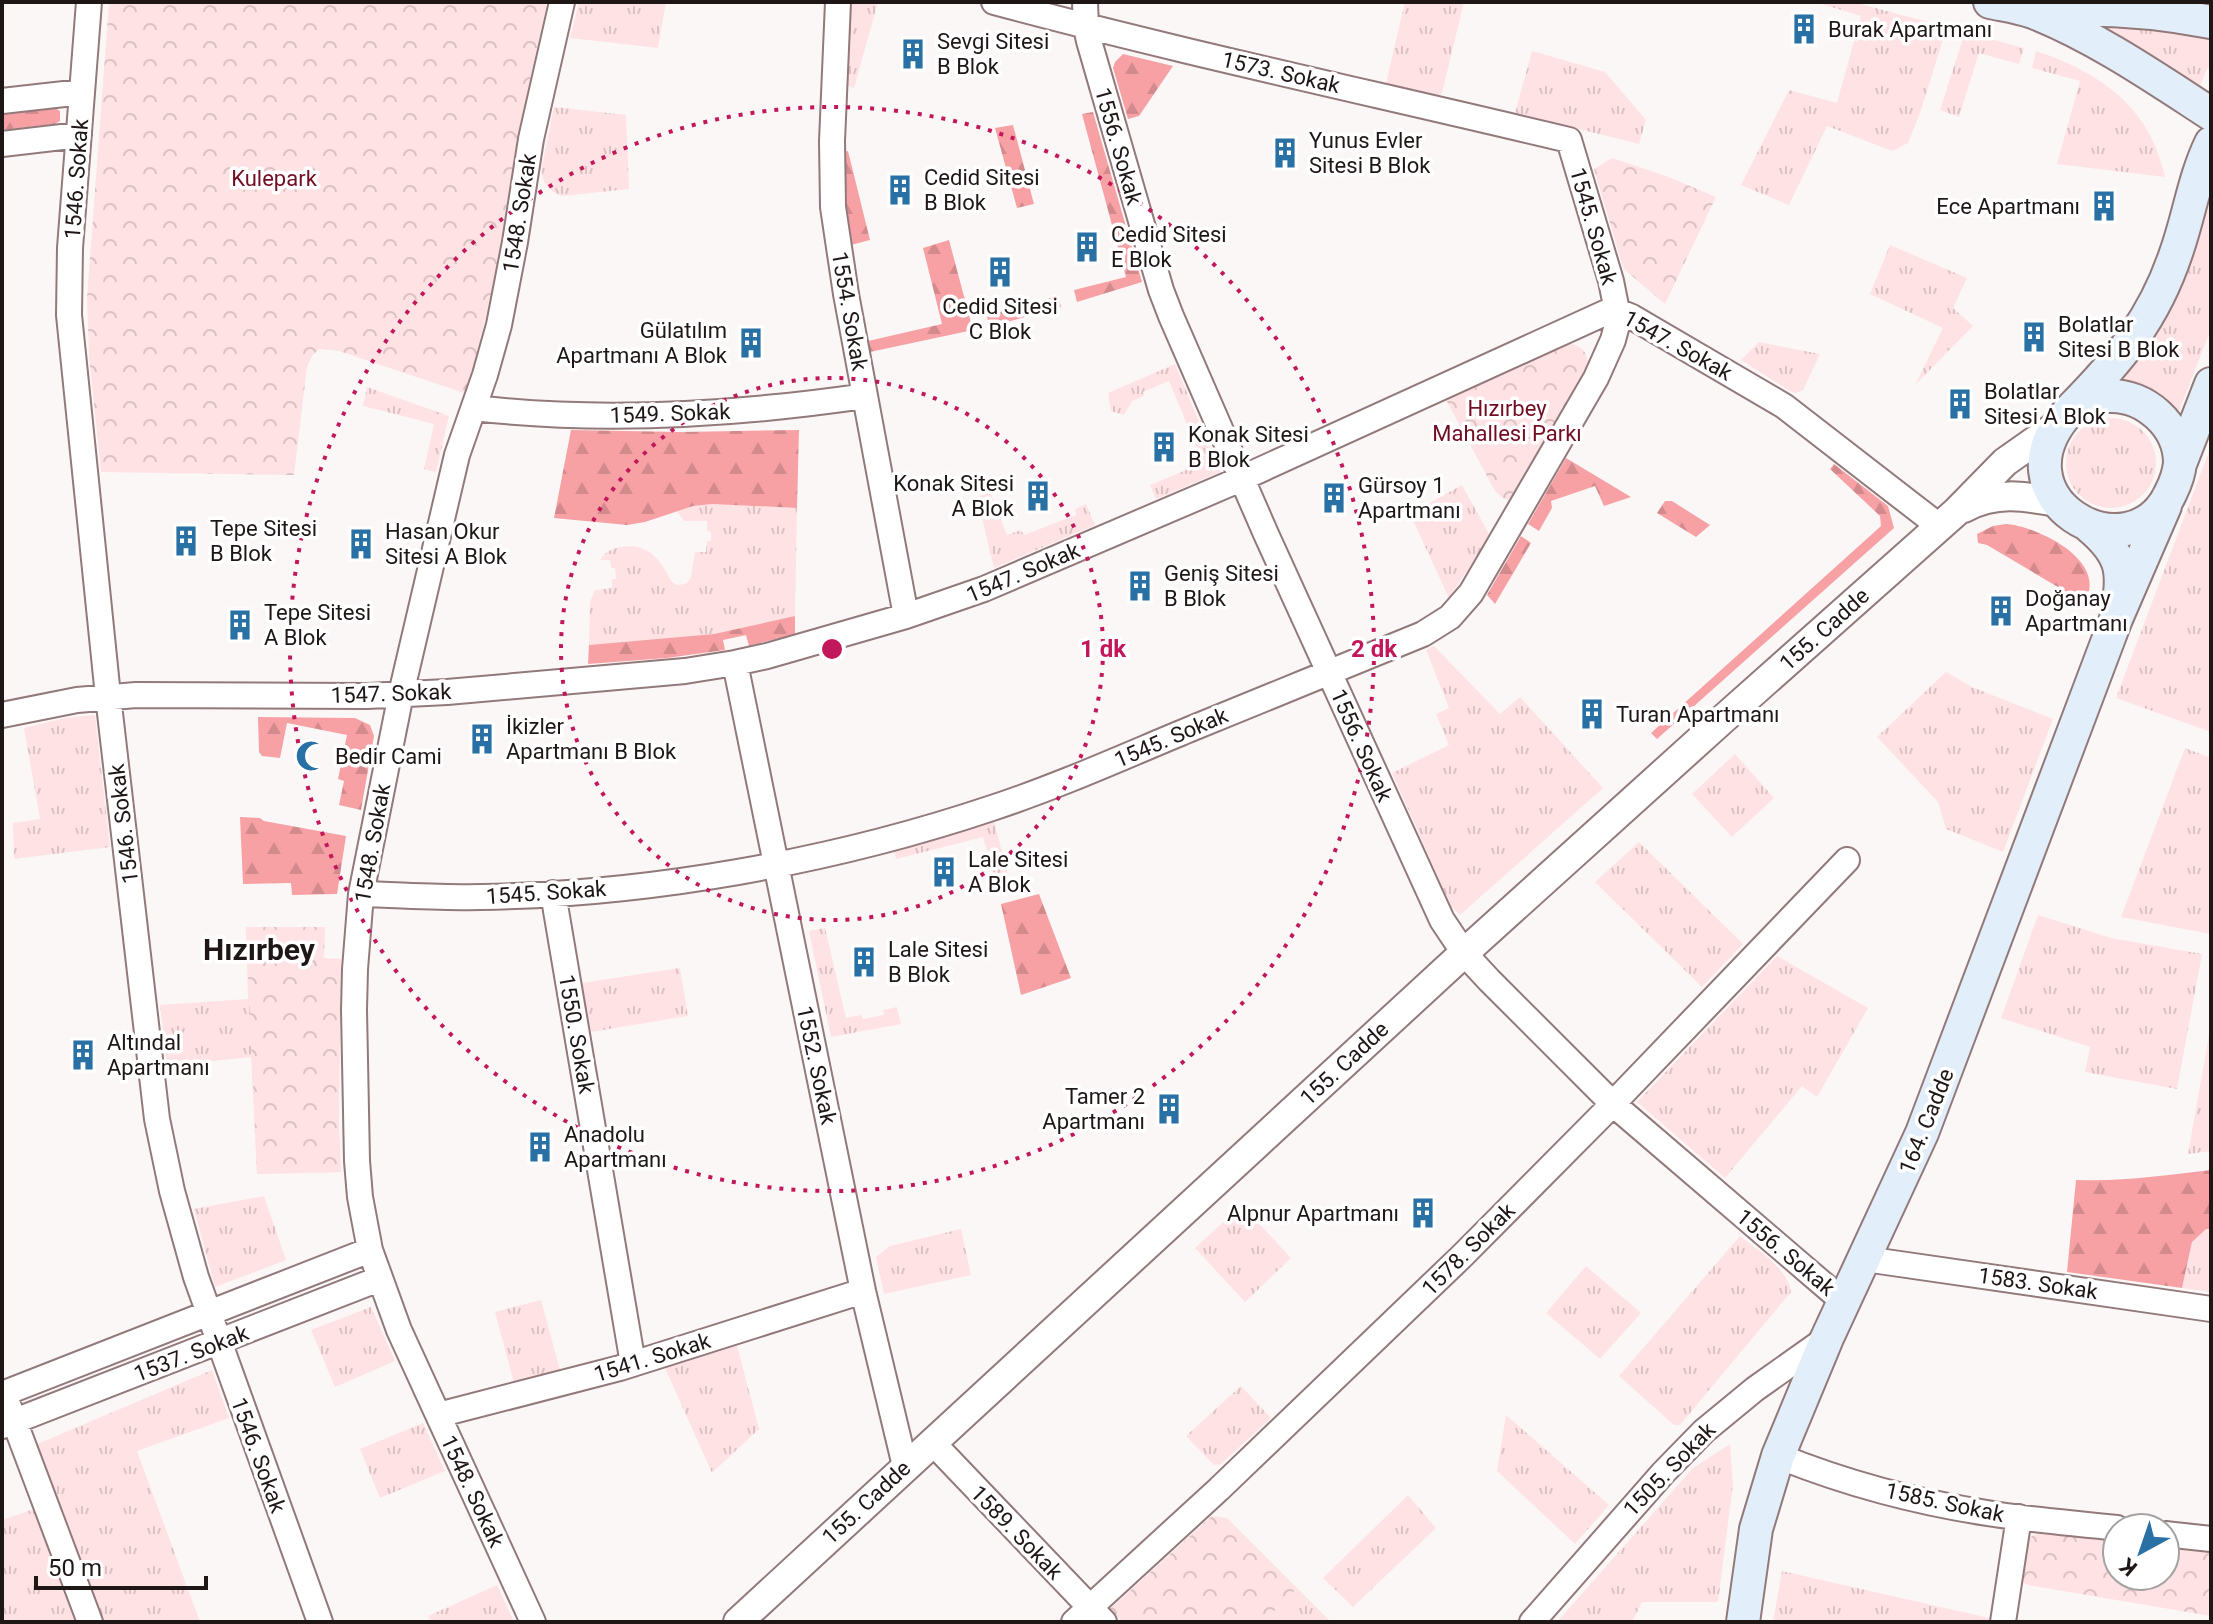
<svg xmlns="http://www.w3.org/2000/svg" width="2213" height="1624" viewBox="0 0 2213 1624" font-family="Roboto,sans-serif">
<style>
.grass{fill:url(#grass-tufts)}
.forest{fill:url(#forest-firs)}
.park{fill:url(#park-crowns)}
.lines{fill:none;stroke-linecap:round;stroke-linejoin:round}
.minor-casing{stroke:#92797a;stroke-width:28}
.tertiary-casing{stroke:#92797a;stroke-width:32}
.secondary-casing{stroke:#92797a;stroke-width:36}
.minor{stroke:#fff;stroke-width:24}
.tertiary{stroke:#fff;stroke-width:28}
.secondary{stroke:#e2effa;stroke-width:32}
.ring{fill:none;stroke:#c2185b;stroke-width:4;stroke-dasharray:4 8}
.labels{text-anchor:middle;stroke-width:7;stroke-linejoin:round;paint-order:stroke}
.poi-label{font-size:22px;fill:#1f1616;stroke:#fff;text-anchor:start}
.street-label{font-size:22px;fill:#1f1616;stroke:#fff}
.park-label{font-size:22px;fill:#720c23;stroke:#fff}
.district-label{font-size:30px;font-weight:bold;fill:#1f1616;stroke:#fff}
.centre{fill:#c2185b;stroke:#fff;stroke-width:4}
.ring-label{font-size:24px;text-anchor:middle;font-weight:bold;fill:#c2185b;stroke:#fff;stroke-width:7;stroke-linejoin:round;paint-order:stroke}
</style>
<defs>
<pattern id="grass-tufts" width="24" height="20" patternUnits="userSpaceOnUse" patternTransform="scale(2)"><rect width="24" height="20" fill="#ffe2e3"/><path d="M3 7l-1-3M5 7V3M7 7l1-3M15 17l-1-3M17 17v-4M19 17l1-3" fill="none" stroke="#dac1c2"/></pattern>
<pattern id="forest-firs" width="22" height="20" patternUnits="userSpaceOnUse" patternTransform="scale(2)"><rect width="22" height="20" fill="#f7a1a5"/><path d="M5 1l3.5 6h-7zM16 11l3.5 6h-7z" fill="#d38a8d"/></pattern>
<pattern id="park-crowns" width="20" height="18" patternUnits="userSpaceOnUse" patternTransform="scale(2)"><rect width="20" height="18" fill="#ffe2e3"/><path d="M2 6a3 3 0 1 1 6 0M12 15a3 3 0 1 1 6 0" fill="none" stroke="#dac1c2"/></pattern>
</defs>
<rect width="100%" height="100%" fill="#fcf7f7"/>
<path class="grass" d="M579,2H666L658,48L570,38Z
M851,2H878L854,88L846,85Z
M1405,2H1464L1442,93L1438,95L1386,83Z
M1815,2H1853L1947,27L1920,113L1908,143L1892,151L1827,126L1789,205L1741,185L1789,90L1837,103L1861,16Z
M2070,14L2211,37V64L2206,71L2197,94Z
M1965,32L2024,48L2019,64L1979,53L1959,117L1940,110Z
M1532,51L1605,72L1646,120L1639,144L1515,113Z
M2036,51C2100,72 2151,108 2165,177L2057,164L2080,81L2032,68Z
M554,107L626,115L629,189L562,196C548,191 540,181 542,166Z
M2211,175V329L2178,413L2164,401L2116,384C2142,353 2166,321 2181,284C2196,249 2202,212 2211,175Z
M1890,245L1967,278L1953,308L1973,326L1915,385L1943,328L1870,294Z
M1759,342L1820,354L1803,390L1796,393L1790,391L1741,360Z
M1175,364L1220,472L1156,499L1150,485L1203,463L1169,381L1143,392L1144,396L1132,401L1124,415L1111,411L1108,393Z
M367,387L449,416L436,472L424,469L434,424L363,406Z
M2066 463a45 45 0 1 1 90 0a45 45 0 1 1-90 0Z
M2211,446V732L2116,698Z
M1462,485L1490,536L1449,598L1410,514Z
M990,492L1007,535L1021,530L1024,535L1076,515L1075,509L1086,504L1095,525L994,568L977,497Z
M712,504L797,508L795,616L714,634L589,645L590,602L595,590L612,588V579H616L615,568H611L610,560H600C605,552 611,549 621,547C644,543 656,554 667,573C669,577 671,582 675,584C678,586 683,584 687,583L691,577L695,552H706L707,541H711V532L707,531V521H684L677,511L693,506Z
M1434,646L1500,714L1520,697L1603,788L1460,915L1451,906L1392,773L1449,745L1436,714L1449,708L1426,650Z
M1946,672L1972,687L2053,719L2003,852L1946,829L1938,802L1877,737Z
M95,715L110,847L14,859L13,823L40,819L24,728L64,718Z
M2185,748L2211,758V934L2121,917Z
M1735,754L1774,798L1732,837L1692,794Z
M994,821L1009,879L995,883L992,870L998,868L993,851H987L983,837L896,859L894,851Z
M1639,842L1743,944L1702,987L1595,882Z
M2038,915L2111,938L2202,954L2177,1089L2085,1072L2090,1047L2001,1018Z
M246,927L341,1172L257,1174L251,1057L167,1066L160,1005L248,999Z
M825,928L846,1018L861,1015L863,1019L884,1015L883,1010L897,1007L901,1024L831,1037L809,931Z
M1777,956L1868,1008L1817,1097L1802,1086L1725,1178L1637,1102Z
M680,968L688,1016L591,1032L582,983Z
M2211,1024V1151L2188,1154Z
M264,1196L286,1260L215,1287L194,1209Z
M1242,1205L1291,1258L1245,1302L1195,1248Z
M2206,1228L2211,1229V1292L2182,1288L2192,1242Z
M961,1229L971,1275L884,1294L876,1257L890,1246Z
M1740,1236C1757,1250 1788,1268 1791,1292L1680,1425H1674L1619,1376Z
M1586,1266L1641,1313L1600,1359L1546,1313Z
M541,1300L560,1370L514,1383L495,1312Z
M371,1307L395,1361L335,1387L311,1330Z
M737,1346L759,1429L712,1473L665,1368Z
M212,1370L229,1418L137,1451L200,1622H102L35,1445Z
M1241,1386L1271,1418L1221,1464L1214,1465L1186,1436Z
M1506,1415L1609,1505L1575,1544L1497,1471Z
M423,1423L445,1471L380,1498L360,1449Z
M1730,1444L1733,1484L1718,1602H1642L1632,1622H1557L1693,1468Z
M1408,1495L1436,1528L1353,1607L1323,1578Z
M34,1509L78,1622H2V1520Z
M1782,1571L1989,1618L1988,1622H1773Z
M497,1585L514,1622H431L428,1616Z
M1297,1588L1331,1622H1263Z"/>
<path class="forest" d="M1123,54L1173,66L1139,116L1128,119L1113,68L1115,62Z
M55,108L60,111V121L55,124L2,130V114Z
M1093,112L1142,282L1077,302L1074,290L1126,277L1082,114Z
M1013,125L1034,204L1017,208L995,128Z
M848,151L870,240L851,245L844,181L843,152Z
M949,240L973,330L870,352L868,341L942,324L923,248Z
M1058,295L1061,307L989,327L987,315L1037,303Z
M571,430L680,432L799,430L797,508L712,504L693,506L645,522L627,525L554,518Z
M1566,458L1631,497L1604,506L1595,486L1551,501L1552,508L1539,531L1528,524Z
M1834,464L1888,506L1894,528L1657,739L1651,733L1881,526L1880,516L1830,469Z
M1665,501H1672L1710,525L1696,537L1657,513Z
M2006,524C2035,526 2097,555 2089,591L2073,596L1987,545L1978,543L1977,534L1993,526Z
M1521,536L1531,543L1495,604L1487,595Z
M795,616V634L749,646L746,635L723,640L725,650L667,658L588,664L589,645L714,634Z
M258,717L355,718L370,725L374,736L361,810L339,805L344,781L338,779L347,735L287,723L280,758L262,756L259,752Z
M240,817L260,818L264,821L346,836L337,894L292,895L291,883L243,884Z
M1039,894L1071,978L1021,995L1001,904Z
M2211,1170V1229H2206L2192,1242L2182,1288L2067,1272L2076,1180C2121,1182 2166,1175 2211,1170Z"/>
<path class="park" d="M109,2H547L516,145L495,278L467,394L339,351L319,349L312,356L307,367L294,475L101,472L89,356L87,298Z
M1612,158L1666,176L1716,197L1665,304L1625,270L1622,264L1594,169Z
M1572,344C1587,348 1590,360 1586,372L1513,499C1506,502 1500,496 1495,491L1446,400L1565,345Z
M246,927H325L324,958L341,959L339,1120L341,1172L257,1174Z
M1212,1516L1227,1518L1297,1588L1263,1622H1123L1110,1609Z
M2041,1533L2117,1541V1576H2165V1546L2211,1551V1616L2028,1585L2022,1582L2020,1576L2027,1540L2032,1536Z"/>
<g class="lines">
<g class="minor-casing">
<path id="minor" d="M89,2L70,248L69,315L108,696L157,1119L172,1191L196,1277L320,1622
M838,2L832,141L833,207L846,294L906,616
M1085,2L1086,27L1089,41L1161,290L1171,316L1266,534L1442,920L1464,953L1489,980L1613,1104L1844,1302
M2,101L82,92
M2,144L79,135
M474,408C604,423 735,415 865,396
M735,663L863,1291L905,1466
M2,715L77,700L136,695L367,696L447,692L685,671L735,663L767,656L906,616L984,589L1227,485L1607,312L1617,311L1632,317L1784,406L1939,526
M553,893L633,1364
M361,894C402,895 442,898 482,897C651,894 831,862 992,808C1059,786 1123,757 1188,730C1266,698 1345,666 1423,634L1450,617L1471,593L1596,378L1613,340L1617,325V311L1611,281L1569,140C1377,94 1184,53 994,2
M1865,1259L2211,1309
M2,1394L370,1250
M9,1407L90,1622
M438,1415L620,1368L863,1291
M2,1426L379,1279
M932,1442L1104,1622
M1778,1456C1845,1483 1916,1502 1987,1513C2030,1520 2074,1523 2117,1528
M2165,1534L2211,1539
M533,1622L399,1330L370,1250L360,1197L357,1161L354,1010L355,969L361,894L401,694L457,455L485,375L499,325L515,242L531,139L562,2
M1074,1622L1219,1489L1462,1256L1601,1116L1847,860
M1532,1622L1663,1473L1704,1431L1755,1389L1827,1338
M2003,1622L2019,1517"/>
</g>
<g class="tertiary-casing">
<path id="tertiary" d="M1964,508C1995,491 2024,496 2057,502
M738,1622L1464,953L1722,720L1956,512L2005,462L2056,426"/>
</g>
<g class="secondary-casing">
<path id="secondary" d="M1990,2C2004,5 2019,7 2033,12C2096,37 2154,77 2211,114
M2038,11C2095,7 2154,11 2211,22
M2069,411C2081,404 2094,396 2108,396C2145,394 2180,426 2180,463C2179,473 2175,484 2171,492C2131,581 1985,497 2072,408C2120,359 2154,319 2176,253C2189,217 2194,178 2211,143
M2180,464L2211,384
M2089,526C2126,557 2124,574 2116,619L2165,506
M1743,1622L1756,1529L1778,1456L1827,1338L1922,1133L2116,619"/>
</g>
<use href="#minor" class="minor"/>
<use href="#tertiary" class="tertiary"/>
<use href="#secondary" class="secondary"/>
</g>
<g class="ring">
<circle cx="832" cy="649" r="271"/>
<circle cx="832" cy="649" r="542"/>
</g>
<defs>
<g id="building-bare" transform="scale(2.4)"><path d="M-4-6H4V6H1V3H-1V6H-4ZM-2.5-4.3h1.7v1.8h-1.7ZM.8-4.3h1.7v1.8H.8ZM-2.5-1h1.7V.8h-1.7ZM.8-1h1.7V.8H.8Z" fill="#2971a5" stroke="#fff" stroke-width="2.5" paint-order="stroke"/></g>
<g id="mosque-bare" transform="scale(2.4)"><path d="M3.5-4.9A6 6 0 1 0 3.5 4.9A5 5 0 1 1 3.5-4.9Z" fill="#2971a5" stroke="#fff" stroke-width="2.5" paint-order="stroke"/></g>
</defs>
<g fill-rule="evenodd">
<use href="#building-bare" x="1804" y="29"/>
<use href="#building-bare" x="913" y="54"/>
<use href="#building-bare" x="1285" y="153"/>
<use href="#building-bare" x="900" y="190"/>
<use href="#building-bare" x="2104" y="206"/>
<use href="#building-bare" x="1087" y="247"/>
<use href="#building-bare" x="1000" y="272"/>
<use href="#building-bare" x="2034" y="337"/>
<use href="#building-bare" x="751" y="343"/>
<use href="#building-bare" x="1960" y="404"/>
<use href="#building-bare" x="1164" y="447"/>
<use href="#building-bare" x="1038" y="496"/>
<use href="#building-bare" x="1334" y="498"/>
<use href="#building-bare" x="186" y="541"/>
<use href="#building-bare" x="361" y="544"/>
<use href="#building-bare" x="1140" y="586"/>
<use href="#building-bare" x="2001" y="611"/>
<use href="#building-bare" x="240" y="625"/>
<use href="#building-bare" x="1592" y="714"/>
<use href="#building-bare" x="482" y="739"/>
<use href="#mosque-bare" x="311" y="756"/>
<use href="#building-bare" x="944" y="872"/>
<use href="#building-bare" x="864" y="962"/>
<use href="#building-bare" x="83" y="1055"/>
<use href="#building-bare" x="1169" y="1109"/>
<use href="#building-bare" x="540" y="1147"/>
<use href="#building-bare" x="1423" y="1213"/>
</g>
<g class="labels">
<g class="poi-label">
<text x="1828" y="37">Burak Apartmanı</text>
<text x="937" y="49">Sevgi Sitesi<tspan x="937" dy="25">B Blok</tspan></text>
<text x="1309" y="148">Yunus Evler<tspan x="1309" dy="25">Sitesi B Blok</tspan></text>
<text x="924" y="185">Cedid Sitesi<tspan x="924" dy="25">B Blok</tspan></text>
<text x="2080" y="214" text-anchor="end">Ece Apartmanı</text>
<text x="1111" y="242">Cedid Sitesi<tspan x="1111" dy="25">E Blok</tspan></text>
<text x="1000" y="314" text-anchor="middle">Cedid Sitesi<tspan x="1000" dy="25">C Blok</tspan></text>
<text x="2058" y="332">Bolatlar<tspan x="2058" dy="25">Sitesi B Blok</tspan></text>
<text x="727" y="338" text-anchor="end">Gülatılım<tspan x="727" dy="25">Apartmanı A Blok</tspan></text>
<text x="1984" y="399">Bolatlar<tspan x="1984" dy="25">Sitesi A Blok</tspan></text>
<text x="1188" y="442">Konak Sitesi<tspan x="1188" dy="25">B Blok</tspan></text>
<text x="1014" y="491" text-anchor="end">Konak Sitesi<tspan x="1014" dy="25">A Blok</tspan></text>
<text x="1358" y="493">Gürsoy 1<tspan x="1358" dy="25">Apartmanı</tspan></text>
<text x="210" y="536">Tepe Sitesi<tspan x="210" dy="25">B Blok</tspan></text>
<text x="385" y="539">Hasan Okur<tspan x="385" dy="25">Sitesi A Blok</tspan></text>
<text x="1164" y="581">Geniş Sitesi<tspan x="1164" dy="25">B Blok</tspan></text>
<text x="2025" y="606">Doğanay<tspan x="2025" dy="25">Apartmanı</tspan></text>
<text x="264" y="620">Tepe Sitesi<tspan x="264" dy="25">A Blok</tspan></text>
<text x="1616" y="722">Turan Apartmanı</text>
<text x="506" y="734">İkizler<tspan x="506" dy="25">Apartmanı B Blok</tspan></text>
<text x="335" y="764">Bedir Cami</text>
<text x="968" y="867">Lale Sitesi<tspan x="968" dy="25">A Blok</tspan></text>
<text x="888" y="957">Lale Sitesi<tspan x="888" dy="25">B Blok</tspan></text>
<text x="107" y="1050">Altındal<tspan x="107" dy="25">Apartmanı</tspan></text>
<text x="1145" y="1104" text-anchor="end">Tamer 2<tspan x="1145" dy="25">Apartmanı</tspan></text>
<text x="564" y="1142">Anadolu<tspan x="564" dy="25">Apartmanı</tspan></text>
<text x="1399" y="1221" text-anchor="end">Alpnur Apartmanı</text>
</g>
<g class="street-label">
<text transform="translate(1281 72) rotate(13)" y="8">1573. Sokak</text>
<text transform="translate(1119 146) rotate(74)" y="8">1556. Sokak</text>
<text transform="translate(76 179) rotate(-86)" y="8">1546. Sokak</text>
<text transform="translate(519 213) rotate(-81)" y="8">1548. Sokak</text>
<text transform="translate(1594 226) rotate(74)" y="8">1545. Sokak</text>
<text transform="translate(850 311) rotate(80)" y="8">1554. Sokak</text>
<text transform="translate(1678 345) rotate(29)" y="8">1547. Sokak</text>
<text transform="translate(670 413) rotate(-2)" y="8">1549. Sokak</text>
<text transform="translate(1023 572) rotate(-23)" y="8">1547. Sokak</text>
<text transform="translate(1824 629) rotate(-42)" y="8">155. Cadde</text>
<text transform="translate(391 693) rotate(-2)" y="8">1547. Sokak</text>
<text transform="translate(1171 737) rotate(-23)" y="8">1545. Sokak</text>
<text transform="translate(1362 745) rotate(66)" y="8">1556. Sokak</text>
<text transform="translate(123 824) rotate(-97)" y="8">1546. Sokak</text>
<text transform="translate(372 843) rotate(-80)" y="8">1548. Sokak</text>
<text transform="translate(546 892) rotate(-4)" y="8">1545. Sokak</text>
<text transform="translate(577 1034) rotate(80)" y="8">1550. Sokak</text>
<text transform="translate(1344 1063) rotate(-43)" y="8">155. Cadde</text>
<text transform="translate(817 1065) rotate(78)" y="8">1552. Sokak</text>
<text transform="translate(1926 1121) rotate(-68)" y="8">164. Cadde</text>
<text transform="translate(1468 1249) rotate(-45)" y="8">1578. Sokak</text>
<text transform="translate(1786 1252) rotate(40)" y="8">1556. Sokak</text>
<text transform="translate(2038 1283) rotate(8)" y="8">1583. Sokak</text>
<text transform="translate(191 1353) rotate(-21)" y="8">1537. Sokak</text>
<text transform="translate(652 1357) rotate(-17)" y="8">1541. Sokak</text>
<text transform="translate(259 1455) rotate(70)" y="8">1546. Sokak</text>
<text transform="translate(1669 1469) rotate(-46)" y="8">1505. Sokak</text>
<text transform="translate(473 1491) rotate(65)" y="8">1548. Sokak</text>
<text transform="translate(866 1502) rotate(-43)" y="8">155. Cadde</text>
<text transform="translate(1945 1502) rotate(12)" y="8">1585. Sokak</text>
<text transform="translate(1017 1532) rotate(46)" y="8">1589. Sokak</text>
</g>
<g class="park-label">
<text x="274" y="186">Kulepark</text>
<text x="1507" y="416">Hızırbey<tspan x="1507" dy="25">Mahallesi Parkı</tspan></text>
</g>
<g class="district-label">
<text x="259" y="960">Hızırbey</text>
</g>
</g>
<circle cx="832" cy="649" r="12" class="centre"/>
<g class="ring-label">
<text x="1103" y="657">1 dk</text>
<text x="1374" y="657">2 dk</text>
</g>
<rect width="2213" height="1624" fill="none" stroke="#1f1616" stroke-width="8"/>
<g transform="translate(2141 1552) rotate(220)"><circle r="38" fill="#ffffff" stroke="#a5a2a2" stroke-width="2"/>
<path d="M0-6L14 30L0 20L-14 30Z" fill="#2971a5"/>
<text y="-12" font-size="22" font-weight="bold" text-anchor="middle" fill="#1f1616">K</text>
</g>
<path d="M36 1576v12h170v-12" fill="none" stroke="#1f1616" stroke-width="4"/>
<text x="48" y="1576" font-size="24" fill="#1f1616" stroke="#ffffff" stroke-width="6" paint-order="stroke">50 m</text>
</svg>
